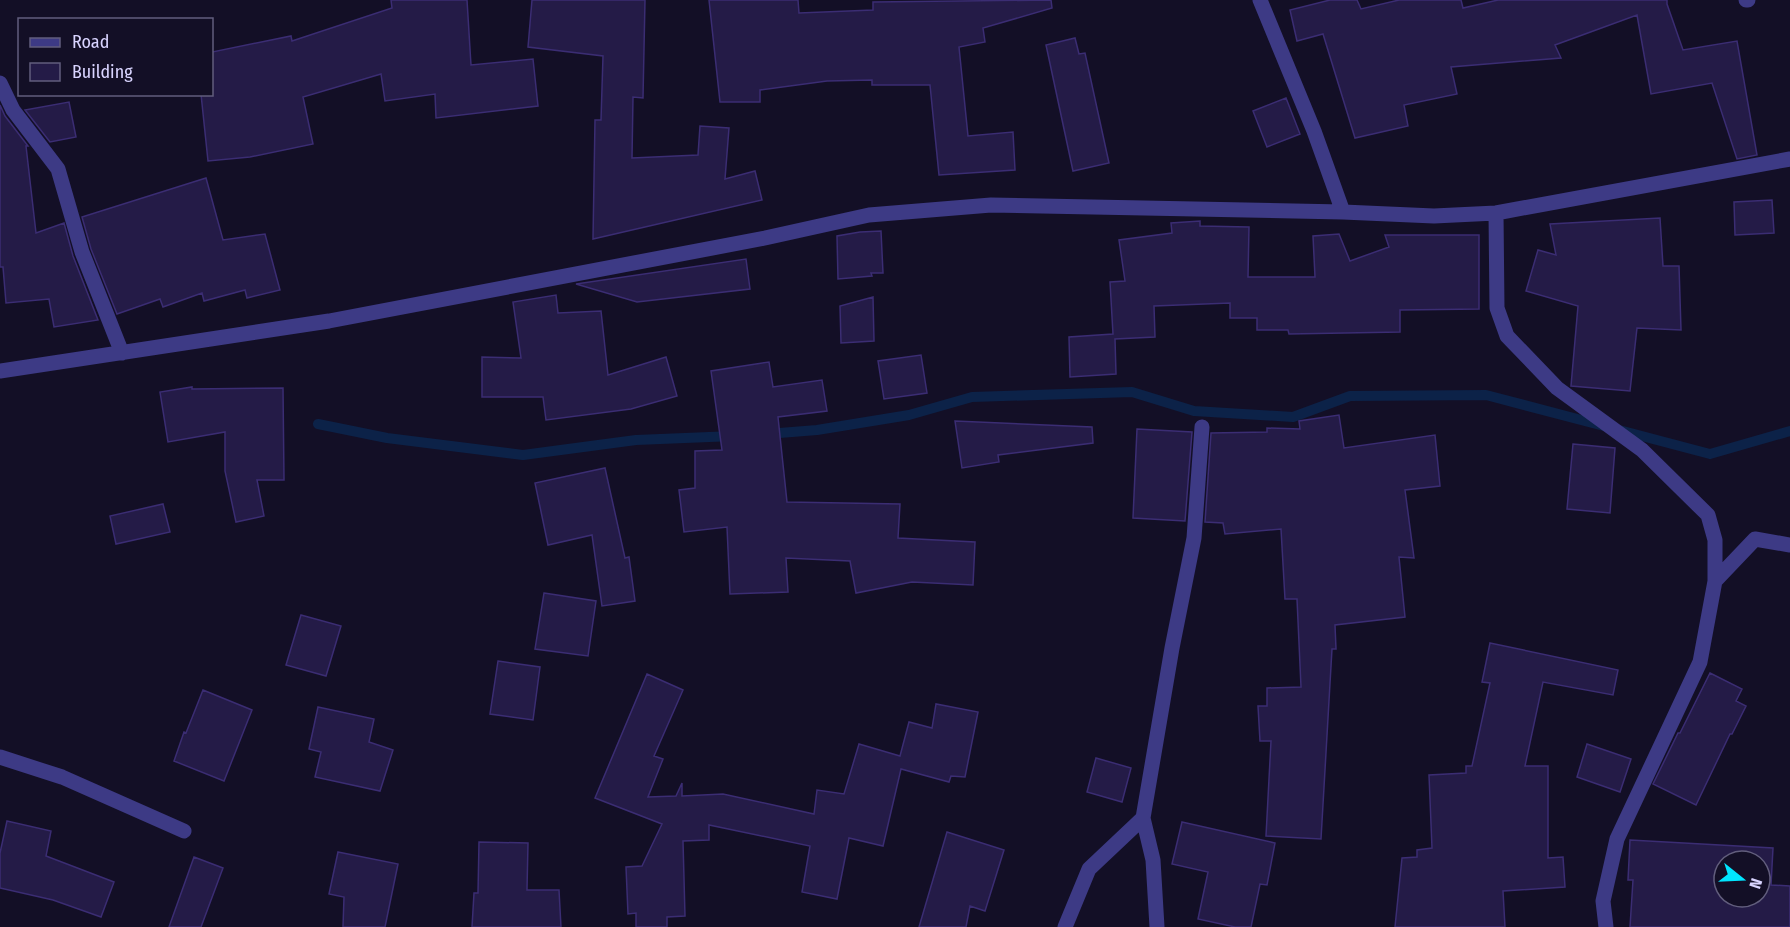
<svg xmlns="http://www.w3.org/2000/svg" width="1790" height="927" viewBox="0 0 1790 927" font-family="'Fira Sans Condensed',sans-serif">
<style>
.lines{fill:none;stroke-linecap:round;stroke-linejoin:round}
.stream{stroke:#0c2248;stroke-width:10}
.building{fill:#241b47;stroke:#3b2d73;stroke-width:1.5;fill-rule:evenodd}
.minor{stroke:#3d3a85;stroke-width:15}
</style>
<rect width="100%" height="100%" fill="#130f26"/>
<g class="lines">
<path class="stream" d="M318,424L387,438L523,455L636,440L734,436
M1619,430L1710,454L1790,431
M767,434L817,430L909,415L972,397L1132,392L1194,411L1293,417L1350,396L1486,395L1604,426"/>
</g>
<path class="building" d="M391,0H467L471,65L533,59L538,106L436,118L435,94L385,101L381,74L303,97L313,144L250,157L208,161L201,94H212V52L291,36L292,41L392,8Z
M532,0H645L643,98L633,97L632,158L698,155L700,126L729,128L725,179L755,171L762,200L593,239L595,120H601L603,56L528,47Z
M709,0H798L799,13L873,10V2L1051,0L1052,8L983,28L985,42L959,47L968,136L1013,132L1015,170L939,175L930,85H872V80L827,81L760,90V102H720Z
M1330,0H1357L1361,9L1399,0H1461L1463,8L1498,0H1667V4L1683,50L1737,41L1757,155L1737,159L1712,83L1651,94L1637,15L1555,45L1561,58L1451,67L1457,94L1404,105L1408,126L1355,138L1323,34L1297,41L1290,10Z
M1075,38L1079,54L1085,53L1109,163L1073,171L1046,45Z
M1286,98L1300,134L1267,147L1253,111Z
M69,102L76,137L50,142L25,110Z
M0,105L5,116L28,146H26L36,233L64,223L73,256L98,320L54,327L49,299L6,303L3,267H0Z
M206,178L223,240L265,234L280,290L247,298L245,290L204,301L202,293L163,307L160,299L117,314L91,249L82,217Z
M1772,200L1774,233L1735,235L1734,202Z
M1660,218L1663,266H1679L1681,330L1637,328L1630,391L1571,386L1578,306L1526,291L1538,250L1556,255L1550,224Z
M1200,221V226L1249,227L1248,277H1315L1313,236L1339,234L1350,261L1389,247L1385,235H1479V309L1400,310V332L1289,334L1288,330H1257V318H1230V303L1154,306L1155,337L1115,339L1116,374L1070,377L1069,337L1113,334L1110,282L1125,281L1119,240L1172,233L1171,223Z
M881,231L883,273H871L872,276L838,279L837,236L860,232Z
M746,259L750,289L637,302L576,284Z
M556,295L558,313L601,311L608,375L666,357L677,396L631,409L546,420L543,397H482V357L521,358L513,302Z
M873,297L874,341L841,343L840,306Z
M921,355L927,393L884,399L878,361Z
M769,362L773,387L822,380L827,411L778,417L787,502L900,504L898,538L975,542L973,585L912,582L856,593L850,561L786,558L788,592L730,594L727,527L684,532L679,490L695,488V451L722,450L711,371Z
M192,387V389L283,388L284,480H257L264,516L236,522L225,471V432L168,442L160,392Z
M1339,415L1344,448L1435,435L1440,486L1405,490L1414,558L1399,557L1405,617L1335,625L1336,649H1332L1321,839L1266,836L1271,741H1260L1258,706H1267V688L1301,687L1297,599H1285L1281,529L1225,534L1223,523L1205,522L1211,433L1267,432V428L1300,429L1299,421Z
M955,421L1092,427L1093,443L998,455L999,462L962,468Z
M1137,429L1192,432L1185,521L1133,518Z
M1573,444L1615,448L1610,513L1567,509Z
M605,468L625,558L629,557L635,601L602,606L592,535L548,545L535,483Z
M163,504L170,532L116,544L110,516Z
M544,593L596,601L588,656L535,649Z
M301,615L341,626L326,676L286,665Z
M1490,643L1618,670L1613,695L1543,682L1525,766H1548V858L1563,857L1565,887L1503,891L1505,927H1395L1402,858L1417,857V850L1432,848L1429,775L1466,773V766H1472L1490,683L1482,682Z
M498,661L540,667L533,720L490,714Z
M1710,673L1742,689L1736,701L1746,706L1732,734H1730L1696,805L1653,784L1678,733H1680Z
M647,674L683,690L654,756L663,759L648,797L676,796L682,783V796L723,794L814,814L817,790L844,794L859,744L900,756L909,722L932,728L936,704L978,712L965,777L951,776L949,782L901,769L883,846L849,838L837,899L802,892L810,846L709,825V840L683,841L685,916L667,917V927H636V913L628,914L626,867L642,866L662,824L595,798Z
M203,690L252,710L224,781L174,761L184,732L186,733Z
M318,707L374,719L369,742L393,750L380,791L315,777L321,752L309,749Z
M1587,744L1631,759L1620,792L1577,777Z
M1096,758L1131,768L1122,802L1087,792Z
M7,821L51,831L46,856L114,882L101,917L53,900L0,888V853Z
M1182,822L1275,843L1267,885L1260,884L1251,927H1235L1198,919L1208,872L1172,864Z
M947,832L1004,850L985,911L970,906L966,927H919Z
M1630,840L1773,848L1771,885L1790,886V927H1630L1633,880H1628ZM1724,861H1760V897H1724Z
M479,842L528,843L527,890H559L561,927H472L474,893H478Z
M338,852L398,864L385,927H343L344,897L329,894Z
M194,857L223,868L201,927H169Z"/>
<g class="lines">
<path class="minor" d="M1260,0L1314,131L1343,212
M1746,0H1748
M0,83L13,110L58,169L82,252L122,353
M1496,213L1497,308L1507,336L1557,388L1642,450L1708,515L1715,540V581
M0,371L329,321L765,238L869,215L991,205L1343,212L1434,216L1496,213L1790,159
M0,757L62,777L184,831
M1065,927L1089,869L1143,818
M1157,927L1153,860L1143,818L1172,648L1194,538L1202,427
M1606,927L1603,901L1617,839L1700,662L1715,581L1755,539L1790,545"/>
</g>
<rect x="18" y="18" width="195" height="78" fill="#130f26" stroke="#625e7d" stroke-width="1.5"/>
<rect x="30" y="38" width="30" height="9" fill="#3d3a85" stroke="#625e7d" stroke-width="1.5"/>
<text x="72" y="48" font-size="18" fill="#d9d4ff">Road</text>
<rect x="30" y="63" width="30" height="18" fill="#241b47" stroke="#625e7d" stroke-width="1.5"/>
<text x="72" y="78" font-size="18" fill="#d9d4ff">Building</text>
<g transform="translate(1742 879) rotate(108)"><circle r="28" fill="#130f26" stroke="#625e7d" stroke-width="1.5"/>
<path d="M0-4.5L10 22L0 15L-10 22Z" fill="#00e5ff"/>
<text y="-9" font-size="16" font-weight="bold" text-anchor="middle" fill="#d9d4ff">N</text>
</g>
</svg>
